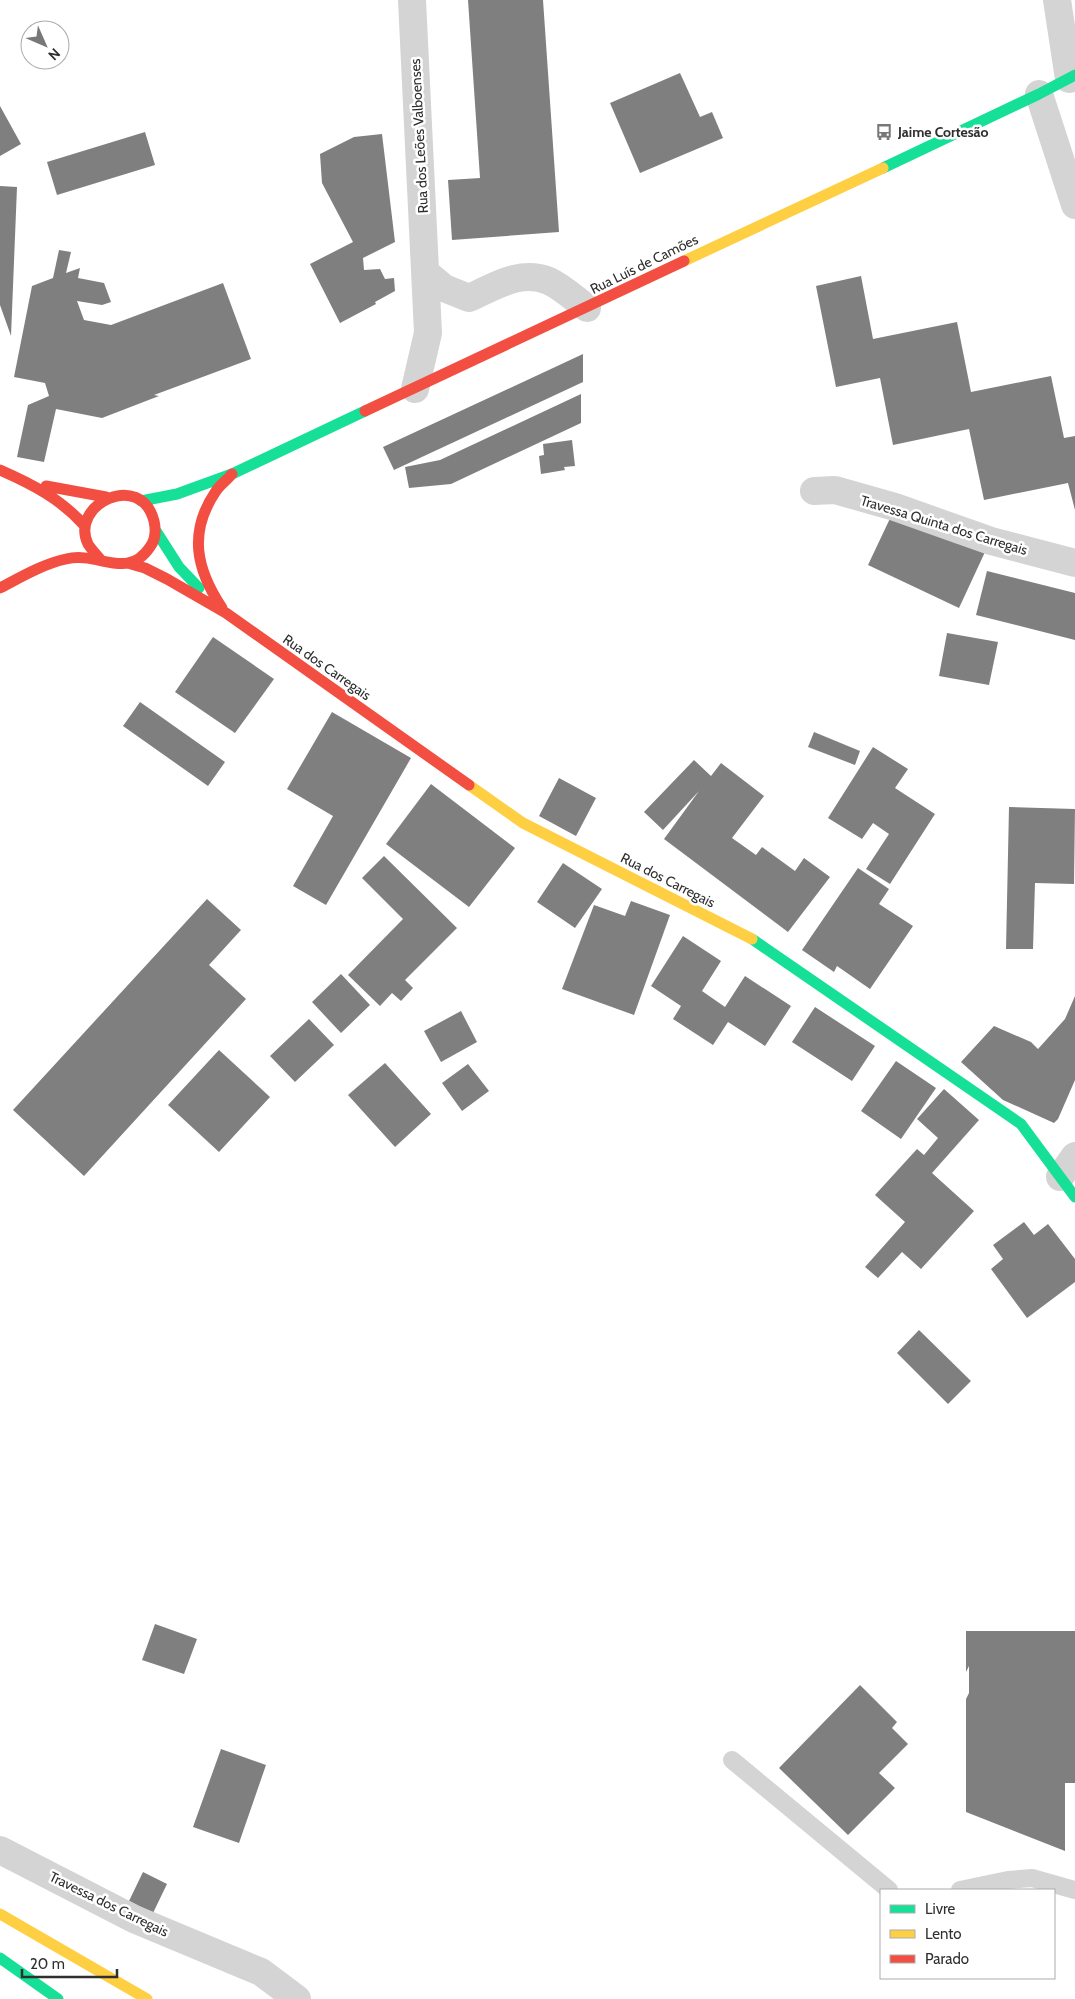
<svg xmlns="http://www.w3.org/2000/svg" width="1075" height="1999" viewBox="0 0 1075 1999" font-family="Cabin,sans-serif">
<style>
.building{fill:#7f7f7f}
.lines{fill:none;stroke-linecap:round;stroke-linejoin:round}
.lane{stroke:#d4d4d4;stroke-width:18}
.street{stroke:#d4d4d4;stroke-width:28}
.fast{stroke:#16e098;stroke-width:11}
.slow{stroke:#ffcf43;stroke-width:11}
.jam{stroke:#f24e42;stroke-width:11}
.labels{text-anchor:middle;stroke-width:5;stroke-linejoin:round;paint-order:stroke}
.poi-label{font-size:14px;font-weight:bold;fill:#2f2f2f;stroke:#fff;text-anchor:start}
.street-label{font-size:14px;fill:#2f2f2f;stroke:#fff}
</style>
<rect width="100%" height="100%" fill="#fff"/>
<path class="building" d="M468,0H543L559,232L452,240L448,180L480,178Z
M680,73L700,117L712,112L723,138L640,173L610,103Z
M0,106L21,144L0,156Z
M145,132L155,165L57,195L47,162Z
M382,134L395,242L363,258L364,270L380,269L385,279L394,278L395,291L375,302L376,304L340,323L310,264L353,242L322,183L320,154L354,137Z
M0,186L17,187L11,336L0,305Z
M59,250L71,252L66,273L80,268L78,278L104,283L111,302L102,305L77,301L84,320L111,325L223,283L251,359L154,395L159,396L102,418L56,409L44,462L17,457L28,405L49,396L45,383L14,377L32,286L53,278Z
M861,276L873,339L957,322L971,392L1051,376L1064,438L1075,436V510L1068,483L984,500L969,429L893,445L880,378L836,387L816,286Z
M583,354V382L394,470L383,447Z
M581,394V423L451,484L409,488L405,467L440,460Z
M572,440L575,466L564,467L565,470L541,474L539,456L544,455L543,444Z
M894,510L985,552L959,608L868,565Z
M987,571L1075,593V640L976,615Z
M947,633L998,642L989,685L939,676Z
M213,637L274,679L235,733L175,692Z
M140,702L225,762L208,786L123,726Z
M332,712L411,758L326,905L293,886L333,816L287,789Z
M814,732L860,751L855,765L808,747Z
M873,747L908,769L895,788L935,814L890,884L866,869L889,834L873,823L862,839L828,818Z
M694,760L711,776L721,763L764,796L732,838L756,855L762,847L795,871L804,858L830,877L788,932L664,839L699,791L663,830L644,812Z
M559,778L596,798L576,836L539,816Z
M431,784L515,848L469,907L386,844Z
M1009,807L1075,809L1074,884L1035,883L1033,949H1006Z
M384,856L457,928L405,980L413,988L401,1001L392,993L380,1006L348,975L403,919L362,878Z
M563,863L602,889L575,928L537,902Z
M858,868L889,889L879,904L913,926L870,989L837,966L834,972L802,950Z
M207,899L241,930L209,965L246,999L84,1176L13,1110Z
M631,901L670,915L634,1015L562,989L594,905L625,916Z
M683,936L721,961L702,991L725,1007L745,976L791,1006L765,1046L728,1022L713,1045L673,1019L681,1006L651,986Z
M341,974L370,1005L341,1033L312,1002Z
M1075,996V1080L1058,1119L1054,1123L1003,1100L961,1062L994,1026L1031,1042L1038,1049L1065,1019Z
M815,1007L875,1046L852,1081L792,1042Z
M461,1011L477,1042L441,1062L424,1031Z
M309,1019L334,1045L295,1082L270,1056Z
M219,1050L270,1097L219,1152L168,1105Z
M896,1061L936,1088L901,1139L861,1111Z
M385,1063L431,1114L395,1147L348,1095Z
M468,1064L489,1091L462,1111L442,1083Z
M944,1089L979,1120L932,1173L974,1211L921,1269L902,1252L878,1278L865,1267L905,1222L875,1195L917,1149L924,1155L938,1138L917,1119Z
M1024,1222L1034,1235L1048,1224L1075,1259V1282L1027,1318L991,1269L1003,1259L993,1245Z
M919,1330L971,1381L948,1404L897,1353Z
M155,1624L197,1639L184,1674L142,1660Z
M966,1631H1075V1783H1065V1851L966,1812V1699L969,1693V1666L966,1672Z
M860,1685L897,1722L892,1728L908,1744L879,1773L895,1788L848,1835L779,1768Z
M221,1749L266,1765L239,1843L193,1827Z
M143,1872L167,1884L153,1913L129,1901Z"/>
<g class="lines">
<path class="lane" d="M732,1760L889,1890
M960,1890L1008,1880L1032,1878L1075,1890"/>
<path class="street" d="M412,0L428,333L415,389
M1057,0L1069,79
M1039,94L1075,205
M425,272L444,288L469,298C494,287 520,269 549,281C562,287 575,299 587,308
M814,491L835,490L895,507L991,541L1075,563
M1060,1177L1075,1156
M0,1850L134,1919L261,1972L297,1999"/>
<path class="fast" d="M883,168L1039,94L1075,75
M141,501L177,494L232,474L365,411
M156,531L179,567L199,588
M752,939L1021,1124L1075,1197
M0,1958L58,1999"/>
<path class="slow" d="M684,261L883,168
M469,785L523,823L752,939
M0,1914L147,1999"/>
<path class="jam" d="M365,411L684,261
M0,470C32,484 61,499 85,526
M46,486L106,497
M131,564L145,568L167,579L226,613L469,785
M0,588C21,577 43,564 66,559C99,551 127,581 150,547C156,539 156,530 154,521C141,470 69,504 88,544C91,549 96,554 100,559
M222,608C196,569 188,532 216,491C220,485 227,480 232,474"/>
</g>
<defs>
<g id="bus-bare" transform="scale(1.35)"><path d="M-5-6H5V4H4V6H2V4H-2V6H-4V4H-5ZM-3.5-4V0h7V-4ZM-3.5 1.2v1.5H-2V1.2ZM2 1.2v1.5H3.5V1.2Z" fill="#787878" stroke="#fff" stroke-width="2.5" paint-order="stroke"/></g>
</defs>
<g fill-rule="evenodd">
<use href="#bus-bare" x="884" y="132"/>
</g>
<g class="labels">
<g class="poi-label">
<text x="898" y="137">Jaime Cortesão</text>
</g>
<g class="street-label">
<text transform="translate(419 136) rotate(-93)" y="5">Rua dos Leões Valboenses</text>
<text transform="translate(644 264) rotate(-26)" y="5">Rua Luís de Camões</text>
<text transform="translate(944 525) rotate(17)" y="5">Travessa Quinta dos Carregais</text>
<text transform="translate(327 667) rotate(35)" y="5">Rua dos Carregais</text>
<text transform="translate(668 880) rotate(27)" y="5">Rua dos Carregais</text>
<text transform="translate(109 1904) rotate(26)" y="5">Travessa dos Carregais</text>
</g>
</g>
<rect x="880" y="1889" width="175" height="90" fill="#ffffff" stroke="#acacac"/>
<rect x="890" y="1905" width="25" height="8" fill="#16e098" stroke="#acacac"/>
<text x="925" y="1914" font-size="15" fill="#2f2f2f">Livre</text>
<rect x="890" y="1930" width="25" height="8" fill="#ffcf43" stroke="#acacac"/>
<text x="925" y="1939" font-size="15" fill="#2f2f2f">Lento</text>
<rect x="890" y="1955" width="25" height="8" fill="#f24e42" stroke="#acacac"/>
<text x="925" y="1964" font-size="15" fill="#2f2f2f">Parado</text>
<g transform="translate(45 45) rotate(135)"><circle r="24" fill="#ffffff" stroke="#acacac"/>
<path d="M0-4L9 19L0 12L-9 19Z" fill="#787878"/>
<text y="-8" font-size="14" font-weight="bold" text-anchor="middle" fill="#2f2f2f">N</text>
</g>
<path d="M22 1969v8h95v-8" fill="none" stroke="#2f2f2f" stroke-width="2.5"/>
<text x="30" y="1969" font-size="15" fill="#2f2f2f" stroke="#ffffff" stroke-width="4" paint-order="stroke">20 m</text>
</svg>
